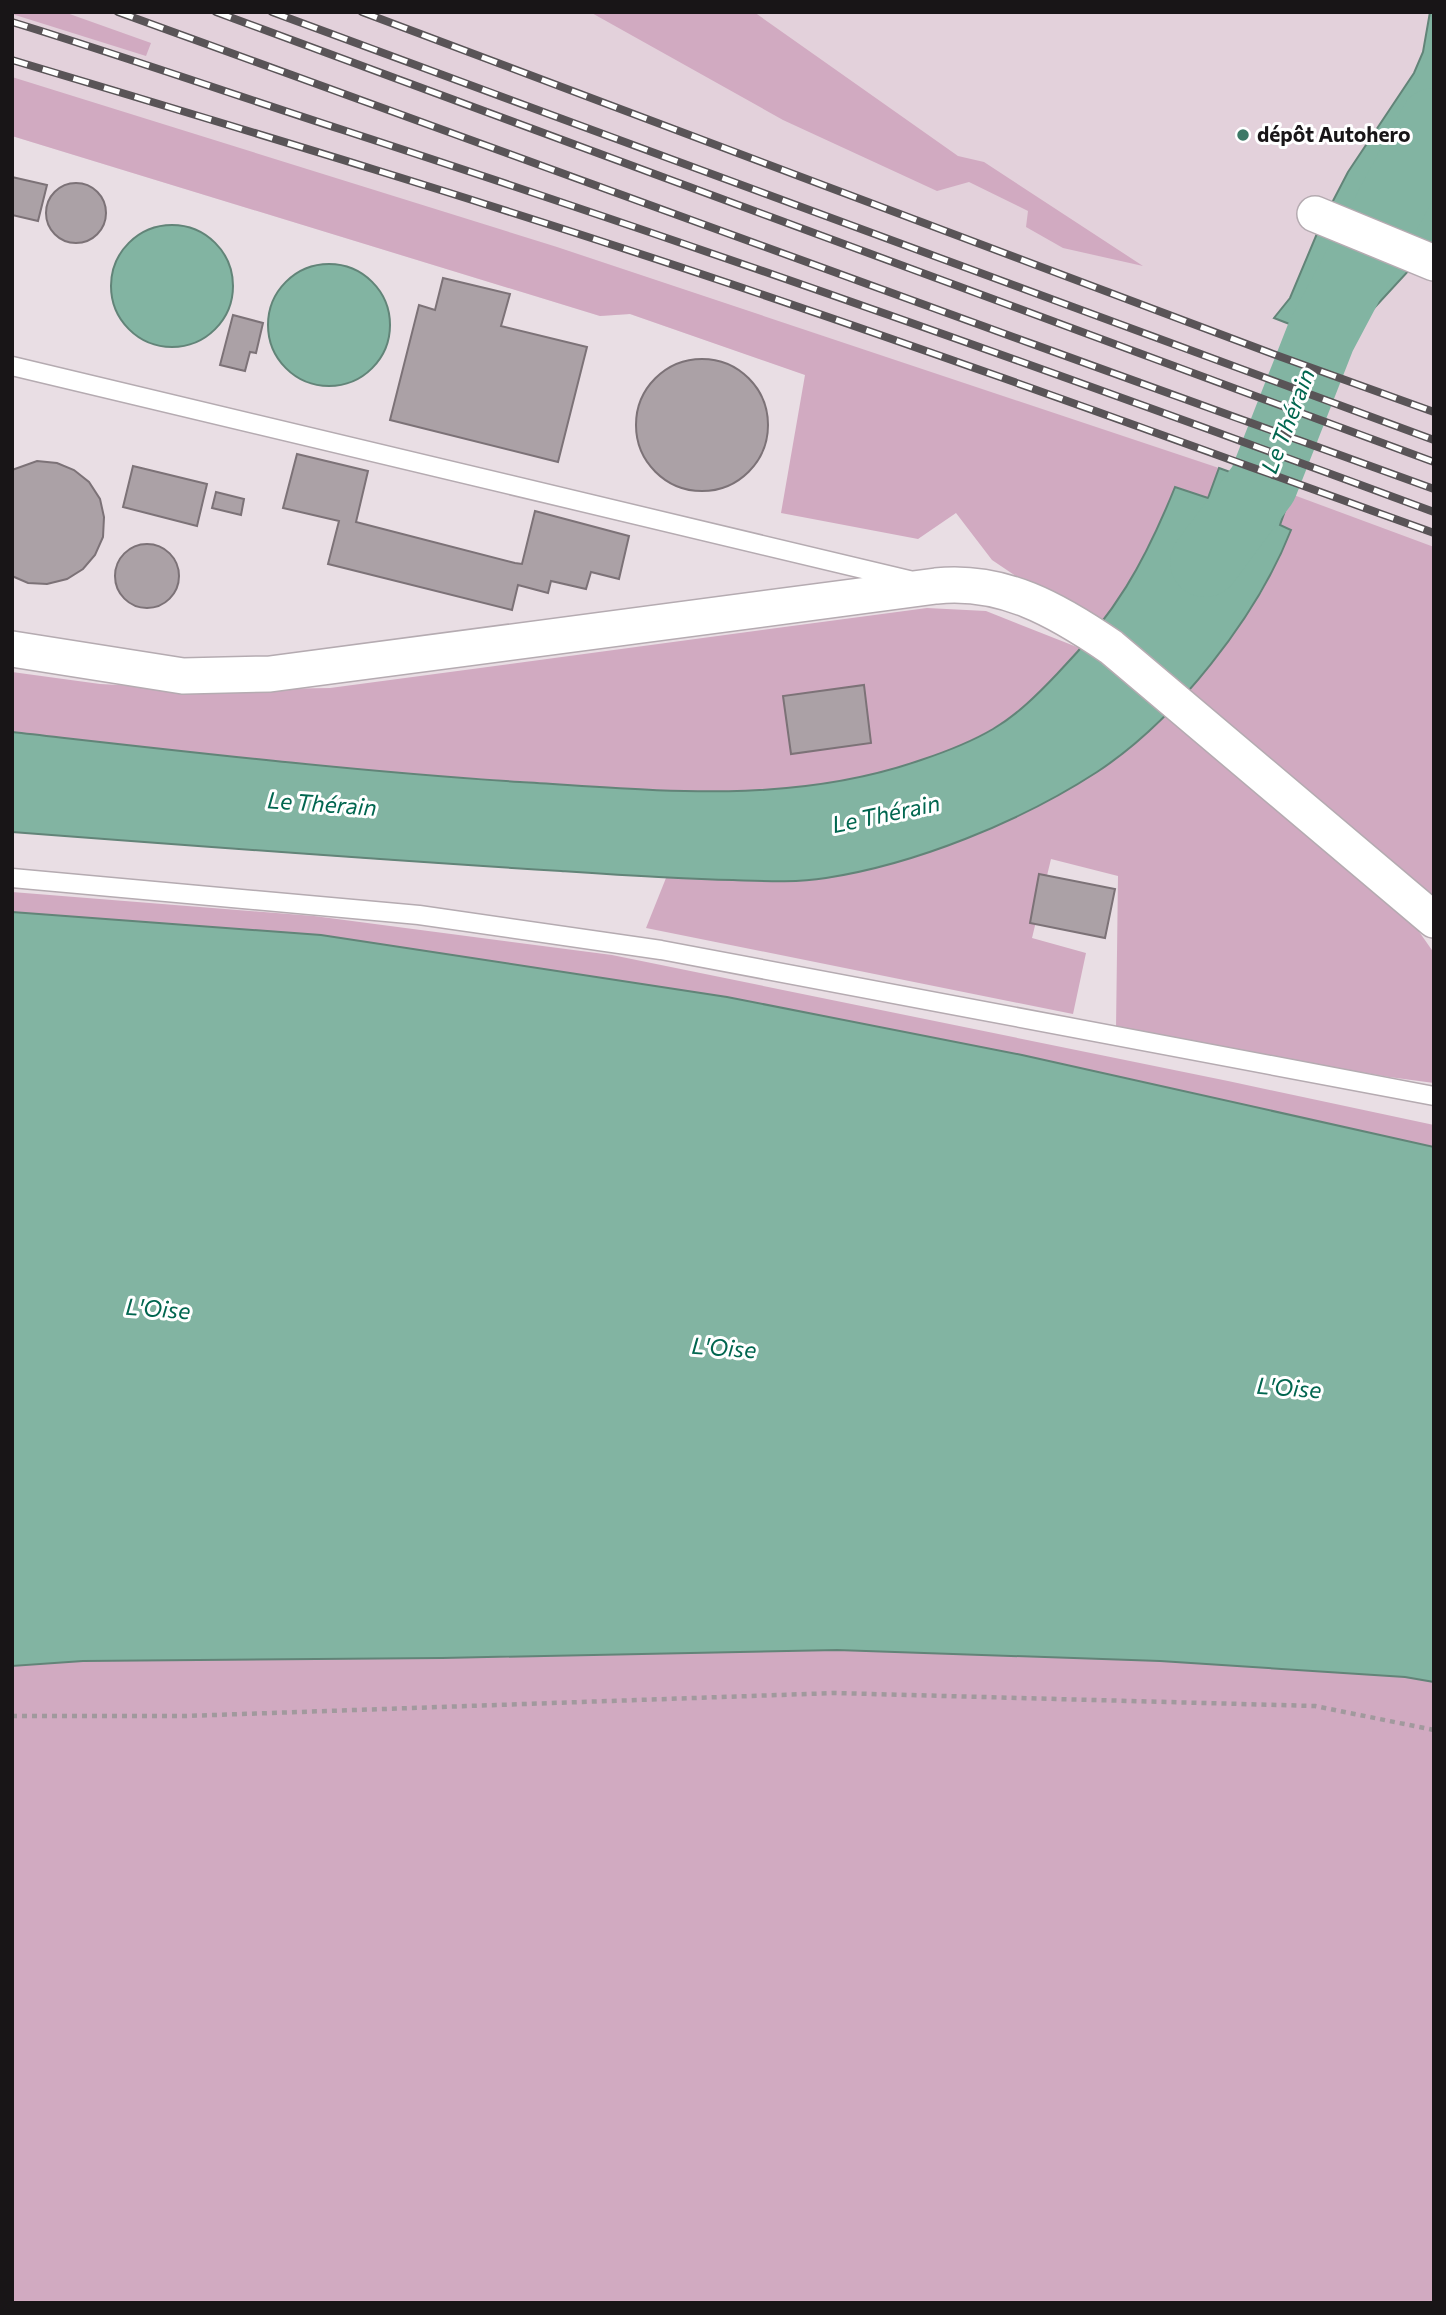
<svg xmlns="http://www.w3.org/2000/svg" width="1446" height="2315" viewBox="0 0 1446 2315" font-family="Commissioner,sans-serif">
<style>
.built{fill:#e3d1db}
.green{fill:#d1aac1}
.water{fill:#82b4a2;stroke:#628478;stroke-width:2}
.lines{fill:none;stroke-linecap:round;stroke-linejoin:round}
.river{stroke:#82b4a2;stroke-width:70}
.building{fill:#aba1a6;stroke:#7c7277;stroke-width:2}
.lane-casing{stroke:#b5abb1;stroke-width:21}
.street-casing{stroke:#b5abb1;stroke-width:38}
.path{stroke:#a1999d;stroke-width:4.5;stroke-dasharray:5 5;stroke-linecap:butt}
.lane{stroke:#fff;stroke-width:18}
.street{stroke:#fff;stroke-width:35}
.rail-casing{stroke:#595457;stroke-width:8}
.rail{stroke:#fff;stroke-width:5;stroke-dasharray:16;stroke-linecap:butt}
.poi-dot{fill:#3c7966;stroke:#fff;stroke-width:2.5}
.labels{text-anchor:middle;stroke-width:6;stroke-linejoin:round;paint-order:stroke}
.poi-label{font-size:21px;font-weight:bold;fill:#181517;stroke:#fff;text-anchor:start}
.water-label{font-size:23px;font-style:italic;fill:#01664f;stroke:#fff}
</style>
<rect width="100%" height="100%" fill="#e9dee4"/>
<path class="built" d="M12,12H1434V612L1290,494L1220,468L806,375L630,314L600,316L12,136Z"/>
<path class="green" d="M12,12H64L151,43L146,56L12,14Z
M590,12H754L958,156L984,162L1143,266L1063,248L1026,227L1028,211L969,182L937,191L783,120Z
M12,77L557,247L1219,468L1208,499L1175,488C1153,543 1131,583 1097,631L992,560L956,513L918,539L781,513L805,375L630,314L600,316L12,136Z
M1291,494L1434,547V894L1424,896L1413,923L1434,953V1083L1389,1077L1116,1029L1118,876L1051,859L1032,938L1086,953L1073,1014L646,928L666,878L821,879L1008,719C981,737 952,750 922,760C788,806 651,790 513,781C345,771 179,750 12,732V672L100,684L214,690L330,688L927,608L986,611L1082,649L1165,715L1261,593L1280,557L1291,530L1280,525Z
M12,892L314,916L612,955L1228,1081L1434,1125V1147L1022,1055L727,997L321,935L12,912Z
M837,1650L1160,1661L1405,1677L1434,1682V2303H12V1666L83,1661Z"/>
<path class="water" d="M1430,12H1434V243L1341,344L1274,318L1290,298L1321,224L1348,172L1414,73L1423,52Z
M111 286a61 61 0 1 1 122 0a61 61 0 1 1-122 0Z
M268 325a61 61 0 1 1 122 0a61 61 0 1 1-122 0Z
M1219,468L1291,494L1280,525L1291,530C1257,617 1176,720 1097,772C1020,822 916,864 826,878C795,883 763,881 733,880C676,879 619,875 561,871C378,860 195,846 12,832V732C181,751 350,771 520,782C656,790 789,806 921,760C945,752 971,742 993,729C1017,715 1038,694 1057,674C1115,614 1144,564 1175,487L1208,498Z
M12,912L321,935L727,997L1022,1055L1434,1147V1682L1405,1677L1160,1661L837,1650L442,1658L83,1661L12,1666Z"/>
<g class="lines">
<path class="river" d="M1205,562L1263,484L1321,336L1434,123"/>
</g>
<path class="building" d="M12,177L47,185L38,221L12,215Z
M46 213a30 30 0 1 1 60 0a30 30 0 1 1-60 0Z
M443,278L510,294L501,326L587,347L558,462L390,420L419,305L435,310Z
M233,315L263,323L256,353L250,352L245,371L220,365Z
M636 425a66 66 0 1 1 132 0a66 66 0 1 1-132 0Z
M297,454L368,471L356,522L515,563L522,564L535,511L629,536L619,579L591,572L586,589L551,581L548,593L518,585L512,610L328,564L339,521L283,508Z
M37,461L57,463L74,470L89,482L100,499L104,517L103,537L95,555L83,569L67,579L47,584L28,583L12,576V470Z
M133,466L207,484L197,526L123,507Z
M216,492L244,499L241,515L212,508Z
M115 576a32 32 0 1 1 64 0a32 32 0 1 1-64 0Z
M864,685L871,743L791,754L783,696Z
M1039,874L1115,889L1105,938L1030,923Z"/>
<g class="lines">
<g class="lane-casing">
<path id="lane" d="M12,366L909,580
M12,878L419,915L661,950L1434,1096"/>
</g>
<g class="street-casing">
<path id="street" d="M1315,214L1434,263
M12,649L183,676L270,674L936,586C1003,579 1057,610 1111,647L1434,920"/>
</g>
<path class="path" d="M12,1716H186L835,1693L1315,1706L1434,1730"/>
<use href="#lane" class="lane"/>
<use href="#street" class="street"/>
<g class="rail-casing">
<path id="rail" d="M118,12C557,171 995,331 1434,489
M216,12L1434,462
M272,12L1434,440
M362,12L1273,354L1434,412
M12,22C123,56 232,94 343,130C709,249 1072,378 1434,512
M12,60C253,132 493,204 731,284C967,363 1200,449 1434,533"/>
</g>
<use href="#rail" class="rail"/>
</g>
<circle class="poi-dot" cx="1243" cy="135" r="7"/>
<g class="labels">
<g class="poi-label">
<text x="1257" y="142">dépôt Autohero</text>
</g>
<g class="water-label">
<text transform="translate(1288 421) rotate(-69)" y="8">Le Thérain</text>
<text transform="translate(322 804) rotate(4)" y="8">Le Thérain</text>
<text transform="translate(886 814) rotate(-12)" y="8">Le Thérain</text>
<text transform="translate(158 1309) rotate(4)" y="8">L'Oise</text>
<text transform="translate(724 1348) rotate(4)" y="8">L'Oise</text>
<text transform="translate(1289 1388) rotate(4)" y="8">L'Oise</text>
</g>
</g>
<rect width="1446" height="2315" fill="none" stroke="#181517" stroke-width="28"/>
</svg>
